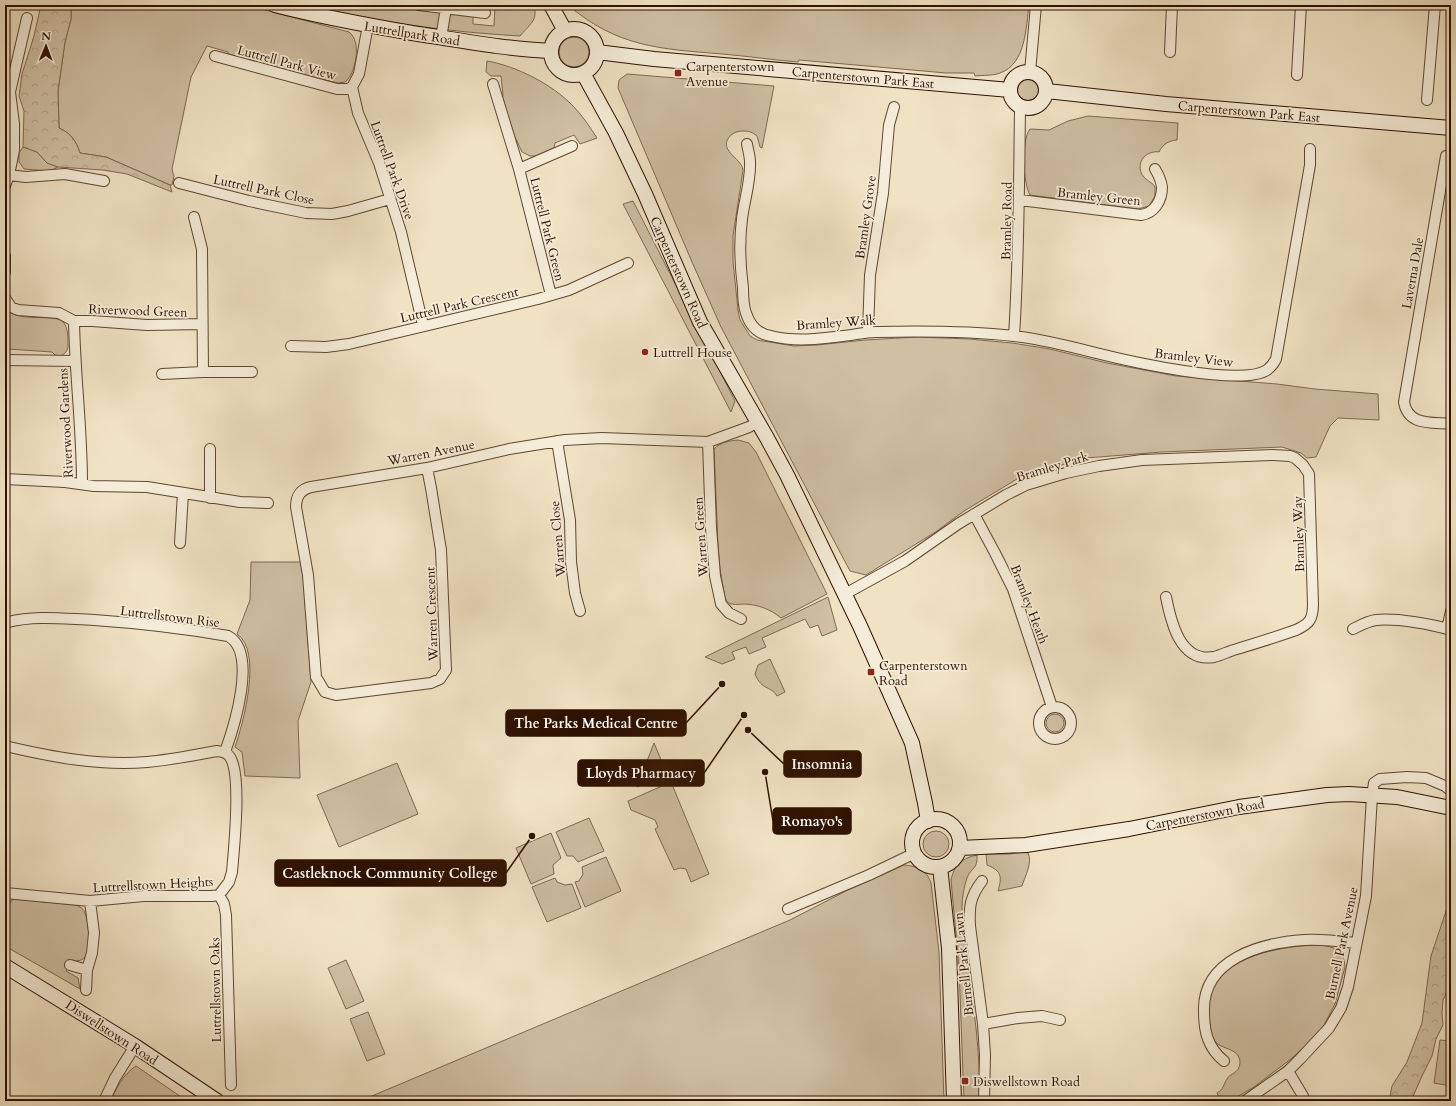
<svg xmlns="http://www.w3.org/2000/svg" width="1456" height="1106" viewBox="0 0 1456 1106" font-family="Cardo,serif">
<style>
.grass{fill:#cfbfa3;stroke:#7e6852}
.forest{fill:url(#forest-crowns);stroke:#7e6852}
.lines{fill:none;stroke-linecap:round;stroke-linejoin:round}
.street-casing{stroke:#5e4631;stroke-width:12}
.secondary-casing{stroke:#2e1100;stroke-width:16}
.street{stroke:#f5edd9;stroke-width:10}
.secondary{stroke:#f5edd9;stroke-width:14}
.poi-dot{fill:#8f2418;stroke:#f5edd9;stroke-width:1.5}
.labels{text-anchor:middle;stroke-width:3.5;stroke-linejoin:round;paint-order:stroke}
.street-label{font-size:13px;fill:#2e1100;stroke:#f5edd9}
.poi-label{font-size:13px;fill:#2e1100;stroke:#f5edd9;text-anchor:start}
.leader{fill:none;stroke:#2e1100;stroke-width:1.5}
.callout-dot{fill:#2e1100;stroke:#f5edd9;stroke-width:1.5}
.callout{fill:#2e1100;stroke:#2e1100;stroke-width:1.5}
.callout-label{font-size:14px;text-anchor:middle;font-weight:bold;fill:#fff}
</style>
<defs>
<pattern id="forest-crowns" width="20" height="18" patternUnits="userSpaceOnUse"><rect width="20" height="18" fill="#cfbfa3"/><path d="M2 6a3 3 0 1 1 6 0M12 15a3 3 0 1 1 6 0" fill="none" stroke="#b2a38b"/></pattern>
</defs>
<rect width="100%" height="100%" fill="#f0e3c4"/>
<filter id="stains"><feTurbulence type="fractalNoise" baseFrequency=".005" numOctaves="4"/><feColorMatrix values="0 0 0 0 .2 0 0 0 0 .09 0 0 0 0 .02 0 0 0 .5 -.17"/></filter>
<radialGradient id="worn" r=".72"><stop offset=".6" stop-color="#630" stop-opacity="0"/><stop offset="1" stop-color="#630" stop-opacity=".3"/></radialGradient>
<path class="grass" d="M71,5H246L349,32C362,41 356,74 345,82L338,83L229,56L228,52L207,46L191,77L172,169L174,177L172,185H170L106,157L80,153C76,141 71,133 59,128L58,91L65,42L71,19Z
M306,5H373L473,16V24L494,26L495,5H533C540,19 528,26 520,36C448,32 376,22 306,5Z
M568,5H1029C1026,27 1026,64 1000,73C992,76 983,75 975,76L974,73H946L799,60L798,62C773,60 747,56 722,54C660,49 617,47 568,5Z
M559 52a15 15 0 1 1 30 0a15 15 0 1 1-30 0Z
M487,61C516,66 552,84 573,106C582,115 590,127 597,138L580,144L574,135L555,143L554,148L536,156H530L522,152L513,133L502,100L503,95L501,76H491L486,72Z
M627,74L774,86L762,148L760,147L757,136C752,132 749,131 743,131C738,131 735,132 731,135C716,150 742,158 743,170L733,236V262L738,310L740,320L750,336L757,340L794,346L817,345L865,340L918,337L969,339L1012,343L1050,349L1107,363L1176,376L1277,384L1315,389L1378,394L1379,420L1338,418L1330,426L1316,457L1307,458L1301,453L1282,447L1162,452L1086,458L1022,476L964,511L937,531L866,575L850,571L721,327L692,262L618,88L619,80Z
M1016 90a12 12 0 1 1 24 0a12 12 0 1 1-24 0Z
M1088,116L1178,123L1177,140C1168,141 1163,144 1159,152C1154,151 1148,153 1144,157C1138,163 1139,174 1146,179C1149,182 1153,183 1155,187V196L1149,206L1138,209L1030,195C1023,183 1021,140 1030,129L1049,130L1068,121Z
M23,147L37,152L47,163L58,167L50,171L24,169L19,162V153Z
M633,201L735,401L731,412L623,204Z
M5,309C21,324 56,312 64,323C68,328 68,338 68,345C68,351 65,354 60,356L55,355L52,352L8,349L5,354Z
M738,440L749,443L756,452L827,594L781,618C770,609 759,605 745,604C741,604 736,605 732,604C728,604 727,601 725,598L720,569L718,544L714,449C721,442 729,441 738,440Z
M251,562H302L311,682L298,721L300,778L245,776L242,752L235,747C243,724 263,651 237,634L250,600Z
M828,597L837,630L822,636L818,625L810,628L805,619L762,638L766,647L749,654L746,647L732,652L735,659L722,664L705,657Z
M770,659L785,692L777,696C770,685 762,691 755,674L758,665Z
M1046 723a9 9 0 1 1 18 0a9 9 0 1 1-18 0Z
M654,743L667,774L637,787Z
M397,763L418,814L339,847L317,795Z
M671,782L709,874L691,882L686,869L680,868L674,870L655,829L658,827L655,820L631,810L628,801Z
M589,818L604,851L578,862L573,856H567L556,832Z
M923 844a13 13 0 1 1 26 0a13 13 0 1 1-26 0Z
M551,833L561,858L553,865L554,874L531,884L516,848Z
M1022,852L1028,853C1033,862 1025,876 1022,886L998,891C1002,877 1002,871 987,865L986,854H1010Z
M977,855C978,870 971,867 967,878C964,887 962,897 962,907C966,972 982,1036 979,1101H964L959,967L951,880C954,865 962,858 977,855Z
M606,857L621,891L585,907L575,882L579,881L583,874L582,867Z
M904,865C917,866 927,870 931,883L939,952L944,1101H360L790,920L846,891Z
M555,878L557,882L565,885L572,884L581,908L547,922L532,887Z
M16,899L76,905C80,907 84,909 85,913C89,923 91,949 85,957C81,962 75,961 70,960L66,971L78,978L80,989L5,946V910L12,900Z
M1320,945C1335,947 1344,950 1345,967L1335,1004L1323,1027L1316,1036L1291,1059L1254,1087L1230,1101H1221L1217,1093C1224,1089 1223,1085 1227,1079C1230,1073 1239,1074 1240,1063C1240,1046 1218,1051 1213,1038C1210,1031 1210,1023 1209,1016C1203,958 1276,946 1320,945Z
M346,960L364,1001L346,1009L328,968Z
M368,1012L385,1054L367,1061L350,1019Z
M1440,1040L1451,1041V1086L1434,1083Z
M136,1066L187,1101H110C117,1088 123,1074 136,1066Z"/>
<path class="forest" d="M41,5H71V19L65,42L58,91L59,128C71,133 76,141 80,153L106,157L170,185L172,192L127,174L103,170L58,167L47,163L37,152L23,147L24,111L19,96L22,74L34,36Z
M1449,823H1451V984L1443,1000L1442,1013L1443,1025L1436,1039L1432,1056L1422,1076L1411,1101H1389L1392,1086L1407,1062L1422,1023L1431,956L1447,908Z"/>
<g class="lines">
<g class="street-casing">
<path id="street" d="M419,5L485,13
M368,25L359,74L352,87L358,113L379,163L401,232L423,325
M441,38L446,8
M1170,52L1172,5
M215,56L337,89H348L352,87
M1030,72L1036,5
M1297,75L1301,5
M493,84L519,169L551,295
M1427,100L1435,5
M747,144C748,150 750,156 750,162C751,180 744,202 742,219C739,243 740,265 743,288C743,297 743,305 746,313C750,326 758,334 771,336C795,342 820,339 843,336C854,335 865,332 876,332C922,331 968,331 1014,336C1041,339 1069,346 1096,353C1128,361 1241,387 1267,370C1271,367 1274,363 1276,359L1310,165V149
M1446,156L1404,402C1408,426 1431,422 1451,424
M519,169L572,146
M9,175L26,177L65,174L104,181
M179,183L249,201L306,213L332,214L348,211L390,199
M5,186L9,175L14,150V124L10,92L27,18
M1020,200L1141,215C1155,213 1162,200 1162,187C1161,180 1158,174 1155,169
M194,217L202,249L203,372
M5,256V272
M5,298L11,307L18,310L59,313L74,321
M74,321C75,376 82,429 82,483
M74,321H92L147,325L202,324
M868,332L870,275L883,193L889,125L894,107
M1014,336C1019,259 1019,183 1020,107
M291,346L326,347L349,344L538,299L569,290L628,263
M5,360L75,361
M162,374L203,372H252
M557,441L570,520L571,562L575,593L580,611
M708,442L711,528L715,576L721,604L729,613L741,619
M210,449V498
M427,468L431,488L441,550L446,670L440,679L431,683L336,695L325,692L316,677L308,575L296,507C296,496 301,489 311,487L427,468L509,449L565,440L602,438L708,442L749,427L758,422
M5,479L65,482L94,486L147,487L240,502L268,503
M974,514L995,553L1013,589L1052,707
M180,543L183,493
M845,594L905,561L958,524L1006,495L1026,485L1066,473L1099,466L1142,460L1273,455L1290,456L1295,458L1303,465L1309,474L1313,604C1313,620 1309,624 1296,630C1276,637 1257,643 1237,649C1229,651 1222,655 1214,657C1180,663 1171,622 1166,597
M8,622C36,615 65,619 94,620C138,623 183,628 228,636C258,652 234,727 225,752
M1353,629C1361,625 1368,621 1376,620C1397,618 1431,624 1451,630
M1447,629L1451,611
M1039 723a16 16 0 1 1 32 0a16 16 0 1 1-32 0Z
M5,746C52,757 99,766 147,762C171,760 194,755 217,751C222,752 227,752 230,757C242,775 234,848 232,872L229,882L219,895L212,896H144L90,901L5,893
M982,881C970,897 969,906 970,926L983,1024L985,1055L984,1101
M219,895L224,904L226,915L231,1085
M788,909L869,875L915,853
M70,965L87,970
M86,990L87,970L92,953L94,933L90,901
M983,1024L1018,1018L1042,1016L1060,1020
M1224,1061C1208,1048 1204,1032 1204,1012C1202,959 1261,943 1304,940C1321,939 1338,941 1356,943
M1288,1071L1303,1096
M104,1101L115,1078L135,1046
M1245,1101L1288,1071L1300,1059L1329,1028L1341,1008L1348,987L1366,896L1372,796L1374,783L1380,779L1407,777L1426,778L1445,786L1451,791"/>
</g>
<g class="secondary-casing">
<path id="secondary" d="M275,5C321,17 366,25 412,33C459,40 504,49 551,51
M551,5L565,31
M551 52a23 23 0 1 1 46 0a23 23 0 1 1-46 0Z
M597,52L654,59L1010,90
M1010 90a18 18 0 1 1 36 0a18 18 0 1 1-36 0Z
M583,73L616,133L645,194L700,322L767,438L787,475L860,626L912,743L925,803L928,821
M1047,91L1166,104L1451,128
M912 843a24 24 0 1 1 48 0a24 24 0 1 1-48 0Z
M960,848L1026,845L1129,829L1239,807L1327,795L1349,794L1397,797L1451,808
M940,867L949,948L954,1101
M5,966L135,1046L217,1101"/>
</g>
<use href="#street" class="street"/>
<use href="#secondary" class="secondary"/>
</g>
<g class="poi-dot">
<rect x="674" y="69" width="8" height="8" rx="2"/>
<circle cx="645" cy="352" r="4"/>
<rect x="867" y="668" width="8" height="8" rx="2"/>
<rect x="961" y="1077" width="8" height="8" rx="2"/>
</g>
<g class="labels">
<g class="street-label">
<text transform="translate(412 33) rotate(9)" y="5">Luttrellpark Road</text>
<text transform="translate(287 62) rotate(15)" y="5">Luttrell Park View</text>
<text transform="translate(863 77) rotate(5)" y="5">Carpenterstown Park East</text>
<text transform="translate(1249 111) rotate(5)" y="5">Carpenterstown Park East</text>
<text transform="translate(393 170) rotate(70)" y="5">Luttrell Park Drive</text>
<text transform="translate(264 189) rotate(12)" y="5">Luttrell Park Close</text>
<text transform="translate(1099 196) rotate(6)" y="5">Bramley Green</text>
<text transform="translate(865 217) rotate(-82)" y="5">Bramley Grove</text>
<text transform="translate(1006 221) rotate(-89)" y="5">Bramley Road</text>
<text transform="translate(548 229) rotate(76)" y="5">Luttrell Park Green</text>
<text transform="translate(679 272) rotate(66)" y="5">Carpenterstown Road</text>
<text transform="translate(1412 273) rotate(-80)" y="5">Laverna Dale</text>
<text transform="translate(459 304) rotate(-13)" y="5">Luttrell Park Crescent</text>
<text transform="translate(138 310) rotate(2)" y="5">Riverwood Green</text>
<text transform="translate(836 322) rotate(-4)" y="5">Bramley Walk</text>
<text transform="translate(1194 357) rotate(7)" y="5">Bramley View</text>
<text transform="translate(65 423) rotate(-93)" y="5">Riverwood Gardens</text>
<text transform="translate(431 452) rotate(-11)" y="5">Warren Avenue</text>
<text transform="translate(1052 466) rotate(-17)" y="5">Bramley Park</text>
<text transform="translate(1298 534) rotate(-92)" y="5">Bramley Way</text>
<text transform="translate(700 537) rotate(-94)" y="5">Warren Green</text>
<text transform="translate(557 539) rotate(-95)" y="5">Warren Close</text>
<text transform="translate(1030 604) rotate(69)" y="5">Bramley Heath</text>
<text transform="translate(431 614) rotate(-92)" y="5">Warren Crescent</text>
<text transform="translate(170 616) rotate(7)" y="5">Luttrellstown Rise</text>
<text transform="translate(1205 814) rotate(-11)" y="5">Carpenterstown Road</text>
<text transform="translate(153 884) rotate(-3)" y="5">Luttrellstown Heights</text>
<text transform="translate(1341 943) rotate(-78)" y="5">Burnell Park Avenue</text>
<text transform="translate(963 964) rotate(-96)" y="5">Burnell Park Lawn</text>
<text transform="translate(215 990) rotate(-91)" y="5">Luttrellstown Oaks</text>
<text transform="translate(112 1032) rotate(33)" y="5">Diswellstown Road</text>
</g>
<g class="poi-label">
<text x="686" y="71">Carpenterstown<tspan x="686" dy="15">Avenue</tspan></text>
<text x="653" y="357">Luttrell House</text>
<text x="879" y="670">Carpenterstown<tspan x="879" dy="15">Road</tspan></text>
<text x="973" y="1086">Diswellstown Road</text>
</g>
</g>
<path class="leader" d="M722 684L686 723M748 730L784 764M744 715L704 773M765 772L773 821M532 836L506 873"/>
<g class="callout-dot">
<circle cx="722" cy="684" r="4"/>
<circle cx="748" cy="730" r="4"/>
<circle cx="744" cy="715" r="4"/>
<circle cx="765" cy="772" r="4"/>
<circle cx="532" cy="836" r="4"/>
</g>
<g class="callout">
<rect x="506" y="710" width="180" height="26" rx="4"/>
<rect x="784" y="751" width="77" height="26" rx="4"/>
<rect x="578" y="760" width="126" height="26" rx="4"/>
<rect x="773" y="808" width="78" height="26" rx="4"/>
<rect x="275" y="860" width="231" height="26" rx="4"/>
</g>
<g class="callout-label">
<text x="596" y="728">The Parks Medical Centre</text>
<text x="822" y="769">Insomnia</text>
<text x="641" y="778">Lloyds Pharmacy</text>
<text x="812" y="826">Romayo's</text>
<text x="390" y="878">Castleknock Community College</text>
</g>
<rect width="1456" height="1106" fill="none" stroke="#f0e3c4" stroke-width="20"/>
<rect x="6" y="6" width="1444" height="1094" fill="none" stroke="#2e1100" stroke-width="2"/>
<rect x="10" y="10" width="1436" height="1086" fill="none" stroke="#2e1100"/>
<g transform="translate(46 46) rotate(1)" stroke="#f5edd9" stroke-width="3" paint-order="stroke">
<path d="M0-3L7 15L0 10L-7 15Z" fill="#2e1100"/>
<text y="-6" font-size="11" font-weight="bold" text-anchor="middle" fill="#2e1100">N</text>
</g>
<rect width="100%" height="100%" filter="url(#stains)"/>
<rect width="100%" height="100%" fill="url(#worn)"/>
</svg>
